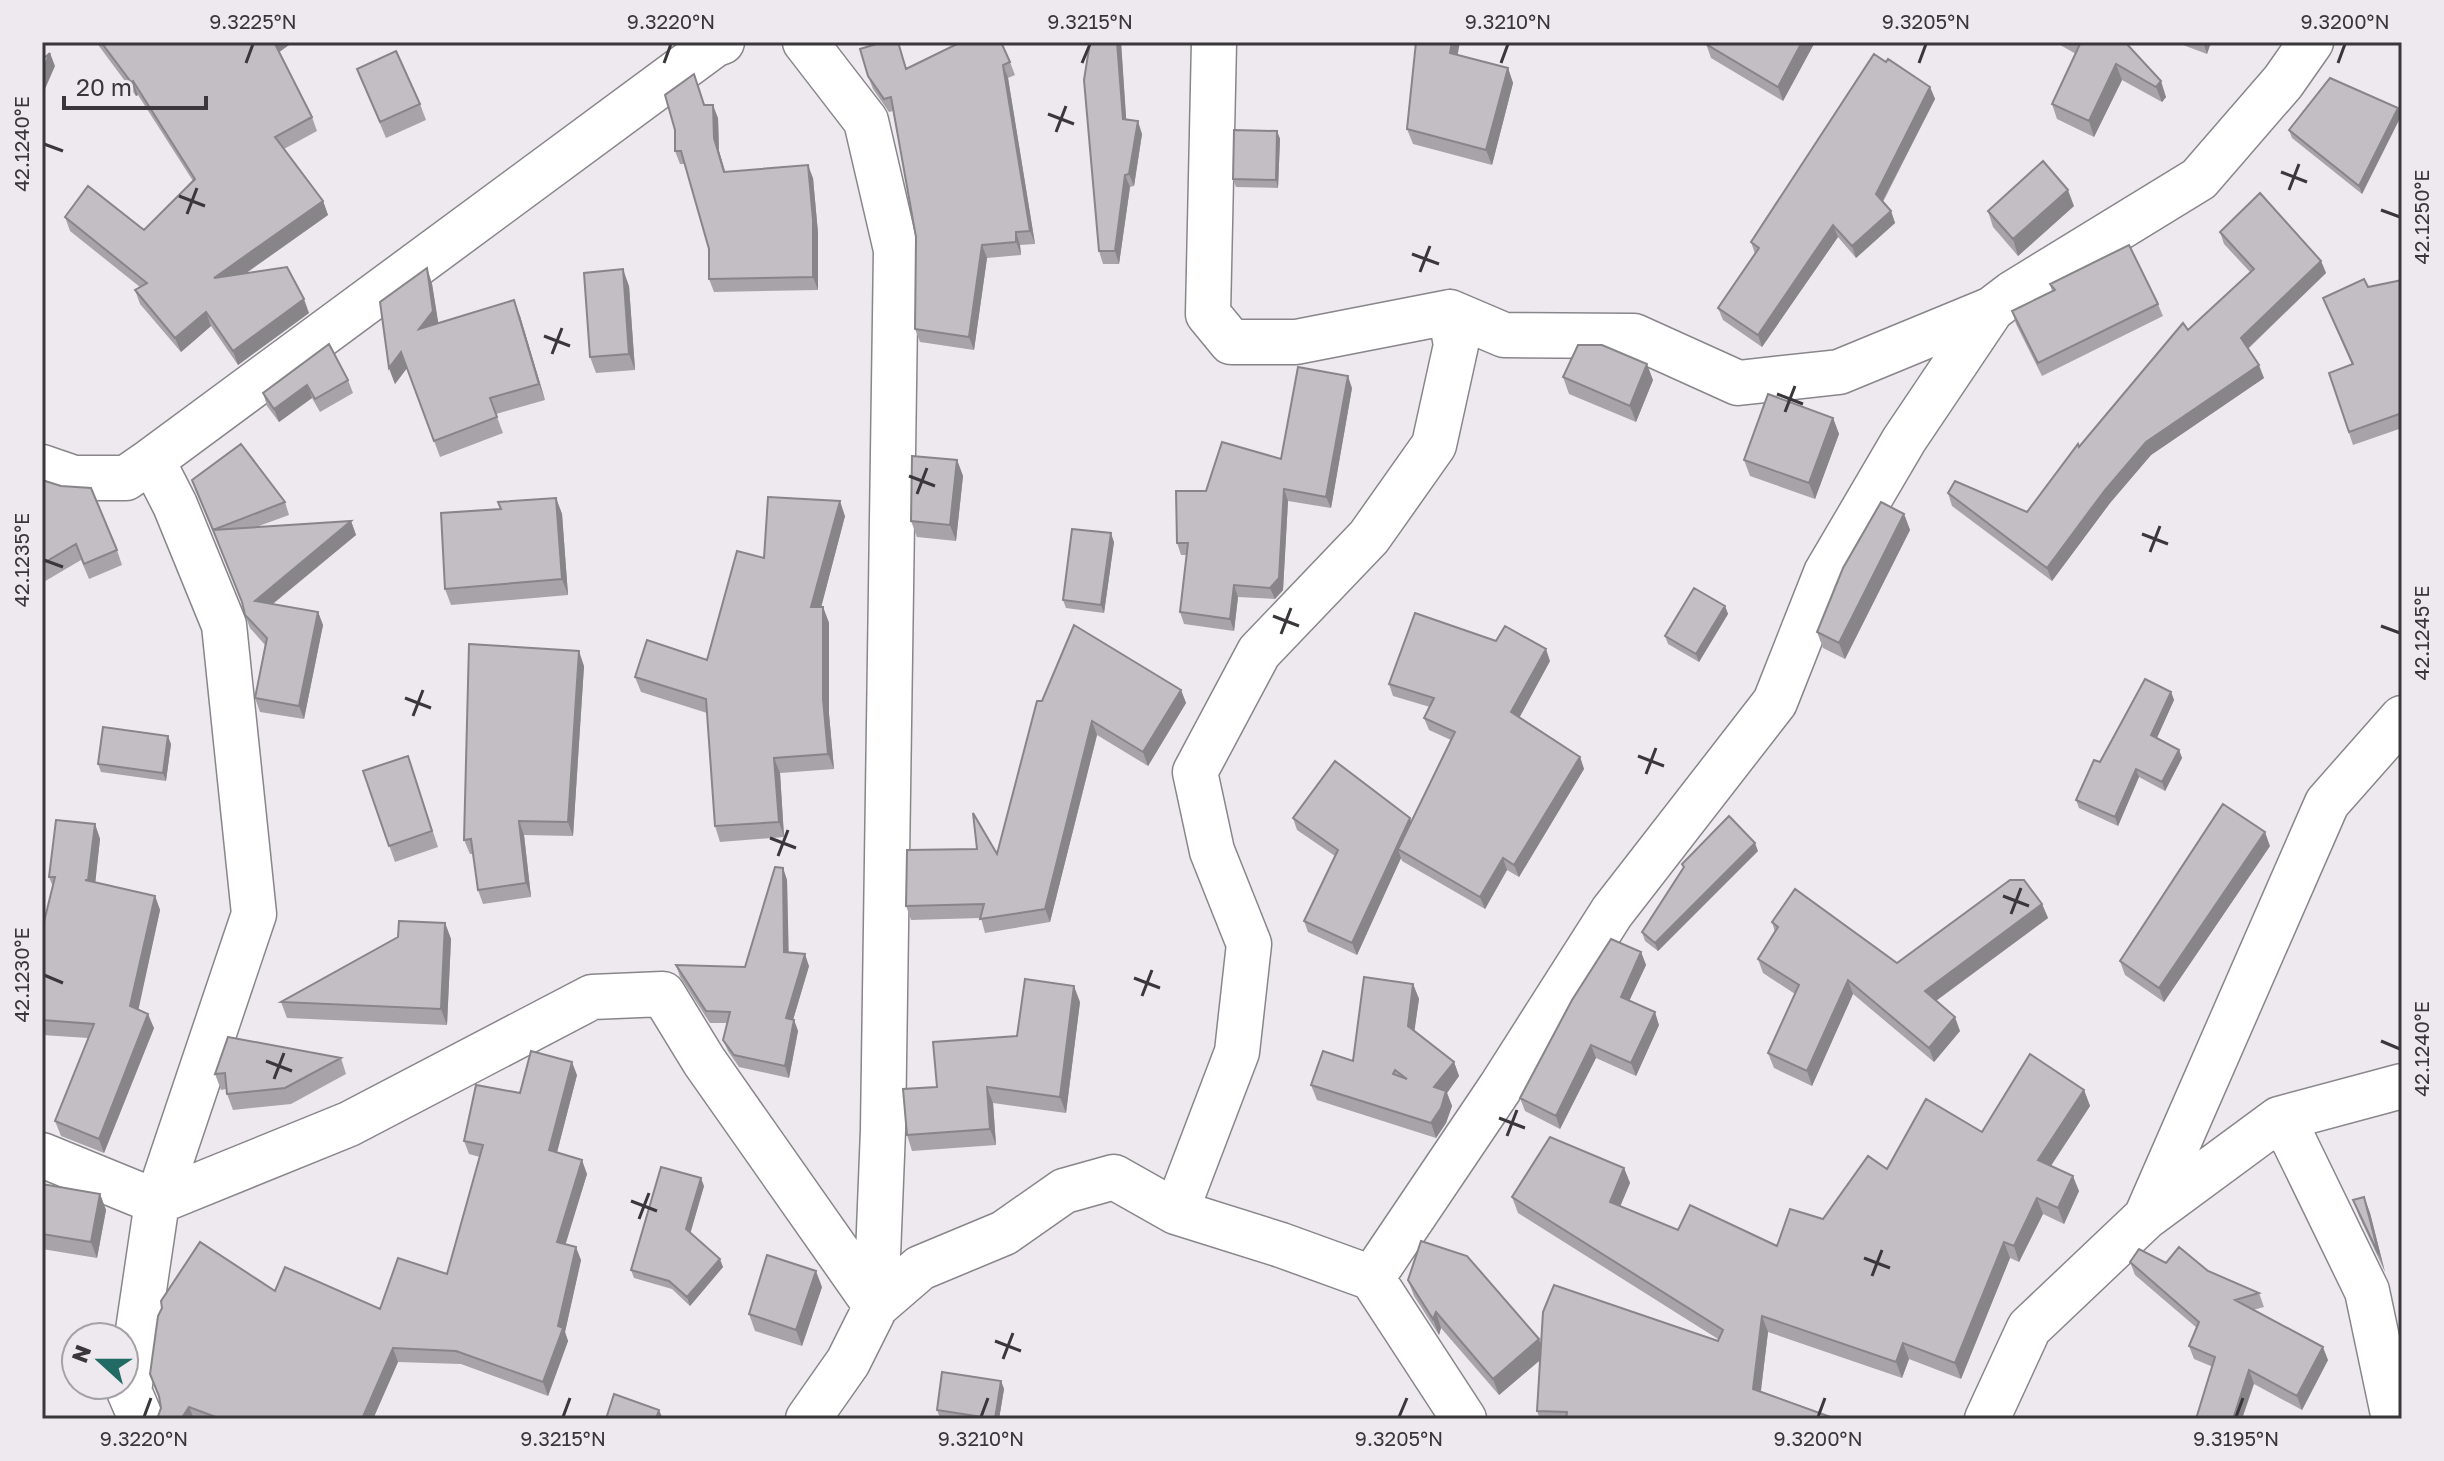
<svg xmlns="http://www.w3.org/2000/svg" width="2444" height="1461" viewBox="0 0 2444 1461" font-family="'Golos Text',sans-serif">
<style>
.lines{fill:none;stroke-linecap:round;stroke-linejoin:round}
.street-casing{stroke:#89868b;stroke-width:47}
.street{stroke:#fff;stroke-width:44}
.wall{fill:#a7a3a9}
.shaded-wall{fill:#888589}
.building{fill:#c2bec4;stroke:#888589;stroke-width:2;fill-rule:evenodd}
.ticks{fill:none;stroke:#393739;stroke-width:3}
.neatline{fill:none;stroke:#393739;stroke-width:3}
.ticks-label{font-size:20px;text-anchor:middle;fill:#393739}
</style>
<rect width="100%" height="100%" fill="#ede9ee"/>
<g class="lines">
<g class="street-casing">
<path id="street" d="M1214,42L1208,314L1231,342H1296L1450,312L1504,335L1634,336L1738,383L1839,372L1992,309
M42,467L74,478H126L152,460
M2279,1119L2402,1086
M42,1155L157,1202L349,1124L592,997L663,994L704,1061L876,1306L883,1130L896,250L866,121L805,42
M1176,1212L1237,1052L1249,944L1212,851L1195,772L1259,652L1369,537L1434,445L1456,345L1450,312
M2146,1217L2327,803L2402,718
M1372,1278L1500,1088L1612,912L1775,702L1826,573L1904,440L1992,309L2013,293L2199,179L2283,82L2311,42
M141,1419L129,1391L157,1202L254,914L224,625L175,505L152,460L714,45L722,42
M808,1419L848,1362L876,1306L920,1268L1004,1233L1064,1191L1114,1177L1176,1212L1281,1245L1372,1278L1464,1419
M1987,1419L2029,1328L2146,1217L2279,1119L2294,1141L2367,1291L2394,1419"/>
</g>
<use href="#street" class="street"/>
</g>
<path class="wall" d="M96,42H293L279,52L312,117L317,131L284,149L323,201L328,215L245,274L309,313L238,365L211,326L181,352L140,304L135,290L140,287L70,231L65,217L144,230L193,181L138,95L136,96Z
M1090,42H1121L1126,119L1142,134L1134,186L1130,187L1119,264H1103L1099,251Z
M1707,42H1815L1783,101L1711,58L1706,44Z
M2055,42H2125L2166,97L2162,102L2122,80L2094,137L2057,119L2052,104L2076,54Z
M2175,42H2211L2207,54Z
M1458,55L1508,68L1513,83L1492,165L1413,144L1407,129Z
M1010,62L1015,75L1008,78L1035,244L1020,245L1021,255L987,258L974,350L920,342L915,329L916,237L893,111L889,112L873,89L868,76L906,69Z
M357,69L420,104L426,120L386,138Z
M699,87L705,105L718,118L719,151L725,171L813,178L818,233V290L714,292L709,279V249L685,164H680L675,151Z
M1930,87L1935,99L1883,202L1891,211L1895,223L1856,258L1838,237L1762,347L1723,320L1718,308L1755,254L1751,242Z
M2398,108L2401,116L2362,194L2292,138L2289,130Z
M1277,131L1280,139L1278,188L1236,187L1233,179Z
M2074,206L2018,256L1993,227L1988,211Z
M2220,232L2321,261L2326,273L2248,349L2264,378L2151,455L2110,503L2052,581L1952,506L1948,493L2027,512L2079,447L2188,330L2250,272L2224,244Z
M427,268L432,284L438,323L520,316L545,400L496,414L503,433L440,457L407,368L395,384L389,368Z
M2402,280V428L2353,445L2329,373L2352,365L2323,298L2368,287Z
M2050,284L2158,304L2163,316L2042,376L2016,324L2012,311L2052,291Z
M629,286L635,370L596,373L590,357Z
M1563,377L1653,380L1636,422L1569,394Z
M348,380L353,393L320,412L312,398L279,422L267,406L263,393Z
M1352,388L1331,508L1288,501L1283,590L1275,599L1238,597L1234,631L1184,624L1180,612L1187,555H1181L1177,543L1206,491L1281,459Z
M1833,418L1839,434L1815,499L1750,476L1744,460Z
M957,460L963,476L956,541L917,537L911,521Z
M42,480L117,550L122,565L89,579L81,560L42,583Z
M197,492L285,502L289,515L256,527L351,521L356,535L273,604L318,612L323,625L304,719L260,712L255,698L265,645L250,628L245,615L243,605Z
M556,498L562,514L568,595L451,605L445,589L501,509Z
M1904,514L1910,530L1845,659L1823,648L1817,632Z
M845,516L821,607H823L829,623V714L834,769L780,773L784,837L720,842L715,826L707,713L641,692L635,677L707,660L764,558Z
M1114,542L1104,613L1066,608L1063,600Z
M1725,606L1728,614L1699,662L1668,644L1665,636Z
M1550,661L1519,717L1580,757L1584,769L1519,877L1507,870L1485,909L1402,861L1401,858L1357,955L1308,932L1304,921L1335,856L1297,830L1293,818L1411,822L1451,740L1429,730L1424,718L1430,707L1393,696L1389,684Z
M584,666L573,836L524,835L531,897L483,904L478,890L473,854H470L464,840Z
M1181,690L1186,703L1148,766L1097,735L1050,922L985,933L981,918L911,920L906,906L997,854L1042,701Z
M2171,692L2174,700L2157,738L2179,750L2182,758L2165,791L2139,777L2118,826L2079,808L2076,800L2100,762Z
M171,744L166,781L101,772L98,764Z
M408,756L438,847L395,862L363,771Z
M95,824L100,839L95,882L155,896L160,910L138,1009L154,1028L104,1153L61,1136L55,1121L88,1038L42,1035V930L53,887L49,877Z
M2270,846L2164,1002L2125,975L2120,961Z
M1758,851L1658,951L1645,941L1642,932L1683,868L1682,864Z
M783,868L787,880L788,952L809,966L793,1020H794L798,1031L789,1078L739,1067L728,1051L723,1040L727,1023H710L680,977L676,965L745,967Z
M2042,904L2048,918L1936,1001L1960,1031L1934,1062L1853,994L1812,1086L1774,1068L1768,1053L1795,994L1763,973L1758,959L1775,932L1772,922L1897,963Z
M445,923L451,939L447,1025L287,1018L281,1002Z
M1641,952L1646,965L1629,1001L1659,1025L1636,1076L1596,1058L1560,1129L1525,1111L1520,1098Z
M1413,984L1419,999L1414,1031L1454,1062L1459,1076L1447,1093L1452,1106L1446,1123L1436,1138L1317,1100L1311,1085L1353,1061Z
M1080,1002L1066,1113L993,1103L996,1145L912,1151L907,1135L937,1087L1017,1036Z
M341,1058L346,1074L291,1104L233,1110L227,1094L226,1089L221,1090L215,1074Z
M577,1075L557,1152L587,1174L565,1244L581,1260L565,1332L568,1341L548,1396L461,1364L398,1362L373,1419H157L161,1408L160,1399L150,1374L275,1291L380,1309L447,1274L480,1157L469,1154L464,1141L520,1093Z
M2084,1090L2090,1106L2051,1166L2079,1191L2064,1224L2043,1214L2019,1262L2010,1258L1961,1379L1909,1359L1902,1378L1768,1332L1761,1391L1836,1419H1540L1537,1411L1540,1360L1499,1395L1441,1328L1439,1335L1414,1296L1408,1280L1539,1339L1541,1344L1718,1341V1339L1518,1213L1512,1197L1624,1168L1630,1183L1620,1207L1678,1230L1777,1246L1823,1219L1887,1169Z
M42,1184L100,1194L106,1210L97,1258L42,1249Z
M704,1186L690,1233L723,1267L690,1306L672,1289L634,1278L631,1270Z
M2364,1197L2370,1213L2385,1272L2359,1216L2353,1200Z
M2130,1262L2166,1263L2208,1271L2259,1293L2264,1307L2253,1310L2328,1360L2302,1410L2254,1384L2194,1359L2189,1346L2197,1328L2135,1275Z
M822,1287L802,1346L755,1331L749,1314Z
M1001,1381L1004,1389L999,1419L940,1418L937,1410Z"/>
<path class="shaded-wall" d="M273,42H293L278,53Z
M1117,42H1121L1127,131L1123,119Z
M1452,42H1460L1455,69L1450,53Z
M1802,42H1815L1783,101L1778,87Z
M2203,42H2211L2207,54Z
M50,53L55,66L42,96V72Z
M2116,64L2122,80L2094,137L2089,121Z
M1003,65L1008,78L1035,244L1030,231Z
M1508,68L1513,83L1492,165L1486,150Z
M133,81L138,95L136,96L131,82Z
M2161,81L2166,97L2162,102L2156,87Z
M1930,87L1935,99L1880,206L1876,194Z
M713,105L718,118L719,151L729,185L714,138Z
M2398,108L2401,116L2362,194L2359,186Z
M1138,121L1142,134L1134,186L1129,174Z
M1277,131L1280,139L1278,188L1276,180Z
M808,165L813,178L818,233V290L813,277Z
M1125,175L1130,187L1119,264L1115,251Z
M2068,190L2074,206L2018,256L2013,239Z
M323,201L328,215L219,292L214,278Z
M1891,211L1895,223L1856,258L1852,246Z
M1833,225L1838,237L1762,347L1758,335Z
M1016,232L1020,245L1021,255L1016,242Z
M982,245L987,258L974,350L969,337Z
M2321,261L2326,273L2245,351L2241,338Z
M427,268L432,284L439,327L419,329Z
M623,269L629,286L635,370L629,354Z
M304,299L309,313L238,365L233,351Z
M514,300L520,316L545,400L539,384Z
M206,312L211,326L181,352L175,338Z
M401,352L407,368L395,384L389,368Z
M1647,364L1653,380L1636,422L1630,406Z
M2259,365L2264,378L2151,455L2110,503L2052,581L2047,568L2105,490L2146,442Z
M1348,376L1352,388L1331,508L1326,497Z
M307,385L312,398L279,422L274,409Z
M1833,418L1839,434L1815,499L1809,483Z
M957,460L963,476L956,541L950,525Z
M1284,489L1288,501L1283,590L1275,599L1270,588Z
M556,498L562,514L568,595L562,579Z
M840,501L845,516L817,623L811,607Z
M1904,514L1910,530L1845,659L1839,643Z
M351,521L356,535L260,614L255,601Z
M1111,533L1114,542L1104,613L1101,605Z
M1234,585L1238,597L1234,631L1230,619Z
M1725,606L1728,614L1699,662L1696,654Z
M823,607L829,623V714L834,769L828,754L823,699Z
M318,612L323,625L304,719L299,706Z
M1546,649L1550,661L1516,724L1511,712Z
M579,651L584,666L573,836L568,822Z
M1181,690L1186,703L1148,766L1143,752Z
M2171,692L2174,700L2154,744L2151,735Z
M1092,721L1097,735L1050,922L1045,909Z
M168,736L171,744L166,781L163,773Z
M2179,750L2182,758L2165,791L2162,782Z
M1580,757L1584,769L1519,877L1514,865Z
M774,758L780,773L784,837L779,822Z
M2136,769L2139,777L2118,826L2115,817Z
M1410,818L1414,830L1398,849L1401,858L1357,955L1352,943Z
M519,821L524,835L531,897L526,883Z
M95,824L100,839L94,895L88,880Z
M2265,832L2270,846L2164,1002L2159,988Z
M1755,843L1758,851L1658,951L1655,943Z
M1503,858L1507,870L1485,909L1480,897Z
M783,868L787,880L789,963L784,952Z
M155,896L160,910L136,1021L130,1006Z
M2042,904L2048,918L1930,1005L1925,991Z
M445,923L451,939L447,1025L441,1009Z
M1641,952L1646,965L1625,1010L1621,997Z
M805,954L809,966L790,1030L786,1018Z
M1848,980L1853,994L1812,1086L1807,1071Z
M1413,984L1419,999L1413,1041L1408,1026Z
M1074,986L1080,1002L1066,1113L1060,1097Z
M1655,1012L1659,1025L1636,1076L1631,1063Z
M148,1014L154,1028L104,1153L99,1139Z
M1955,1017L1960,1031L1934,1062L1929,1048Z
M794,1020L798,1031L789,1078L785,1066Z
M1591,1045L1596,1058L1560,1129L1556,1116Z
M572,1062L577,1075L554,1164L549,1150Z
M1454,1062L1459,1076L1447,1093L1452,1106L1446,1123L1436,1138L1431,1123L1434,1087Z
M987,1087L993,1103L996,1145L990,1129Z
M2084,1090L2090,1106L2044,1176L2038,1160Z
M582,1160L587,1174L562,1256L557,1242Z
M1624,1168L1630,1183L1615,1218L1610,1202Z
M2073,1176L2079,1191L2064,1224L2058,1208Z
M701,1178L704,1186L689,1238L686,1229Z
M100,1194L106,1210L97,1258L91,1242Z
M2364,1197L2370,1213L2385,1272L2379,1255Z
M2037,1198L2043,1214L2019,1262L2014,1246Z
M2004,1242L2010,1258L1961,1379L1955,1363Z
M576,1247L581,1260L565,1332L568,1341L548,1396L543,1382L558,1326Z
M720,1259L723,1267L690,1306L687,1297Z
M816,1271L822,1287L802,1346L796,1330Z
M1436,1312L1441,1328L1439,1335L1433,1319Z
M1762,1316L1768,1332L1759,1405L1753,1389Z
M1539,1339L1545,1356L1499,1395L1493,1379Z
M1903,1343L1909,1359L1902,1378L1896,1362Z
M2323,1347L2328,1360L2302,1410L2297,1396Z
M393,1348L398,1362L373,1419H362Z
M2249,1370L2254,1384L2242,1419H2233Z
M1001,1381L1004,1389L999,1419H995Z
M189,1407L194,1419H181Z
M659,1410L663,1419H656Z"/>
<path class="building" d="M101,42H274L312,117L275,137L323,201L214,278L287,267L304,299L233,351L206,312L175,338L135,290L147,283L65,217L88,186L144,230L195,179L133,81L131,82Z
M883,42H898L906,69L961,42H1001L1010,62L1003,65L1030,231L1016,232V242L982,245L969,337L915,329L916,237L891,97L884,99L868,76L860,49Z
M1090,42H1117L1123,119L1138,121L1129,174L1125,175L1115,251H1099L1084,80Z
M1416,42H1452L1450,53L1508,68L1486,150L1407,129Z
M1707,42H1802L1778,87L1706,44Z
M2077,42H2125L2161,81L2156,87L2116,64L2089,121L2052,104L2080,44Z
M396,51L420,104L380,122L357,69Z
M50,53L42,72V60Z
M1874,54L1886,62L1888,59L1930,87L1876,194L1891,211L1852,246L1833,225L1758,335L1718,308L1759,248L1751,242Z
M694,74L704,105H713L714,138L724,172L808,165L813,220V277L709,279V249L681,151H675V130L665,95Z
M2330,78L2398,108L2359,186L2289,130Z
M1234,130L1277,131L1276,180L1233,179Z
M2043,161L2068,190L2013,239L1988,211Z
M2260,193L2321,261L2241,338L2259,365L2146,442L2105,490L2047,568L1948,493L1955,481L2027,512L2078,444L2079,447L2183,323L2188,330L2254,269L2220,232Z
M2129,245L2158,304L2038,363L2012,311L2055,290L2050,284Z
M427,268L433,311L419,329L514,300L539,384L490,398L497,417L434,441L401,352L389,368L380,302Z
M623,269L629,354L590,357L584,273Z
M2364,279L2368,287L2402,280V413L2349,432L2329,373L2353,364L2323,298Z
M329,344L348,380L315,399L307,385L274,409L263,393Z
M1578,345H1602L1647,364L1630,406L1563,377Z
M1298,367L1348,376L1326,497L1284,489L1279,578L1270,588L1234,585L1230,619L1180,612L1188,543H1177L1176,491H1206L1222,442L1281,459Z
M1768,394L1833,418L1809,483L1744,460Z
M241,444L285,502L213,530L192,480Z
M912,456L957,460L950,525L911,521Z
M42,480L61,486L91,488L117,550L84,564L76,544L42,564Z
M768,497L840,501L811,607H823V699L828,754L774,758L779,822L715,826L706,699L635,677L647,640L707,660L737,551L764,558Z
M556,498L562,579L445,589L441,513L501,509L498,502Z
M1881,502L1904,514L1839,643L1817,632L1843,568Z
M351,521L255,601L318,612L299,706L255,698L267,638L245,615L242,602L213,530Z
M1072,529L1111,533L1101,605L1063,600Z
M1694,588L1725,606L1696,654L1665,636Z
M1415,613L1496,641L1505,626L1546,649L1511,712L1580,757L1514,865L1503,858L1480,897L1398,849L1455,732L1424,718L1434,698L1389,684Z
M1074,625L1181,690L1143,752L1092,721L1045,909L980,919L984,904L906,906L907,850L977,849L973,813L997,854L1037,701H1042Z
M469,644L579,651L568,822L519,821L526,883L478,890L471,839L464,840Z
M2145,679L2171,692L2151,735L2179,750L2162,782L2136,769L2115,817L2076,800L2094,760L2100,762Z
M103,727L168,736L163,773L98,764Z
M408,756L432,831L389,846L363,771Z
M1335,761L1410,818L1352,943L1304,921L1338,850L1293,818Z
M2223,804L2265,832L2159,988L2120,961Z
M1729,816L1755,843L1655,943L1642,932L1684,867L1682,864Z
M56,820L95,824L88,880H85L155,896L130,1006L148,1014L99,1139L55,1121L94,1024L42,1020V930L55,877H49Z
M775,867L783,868L784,952L805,954L786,1018L794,1020L785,1066L734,1055L723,1040L730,1012L706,1011L676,965L745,967Z
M2010,880H2024L2042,904L1925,991L1955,1017L1929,1048L1848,980L1807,1071L1768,1053L1799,985L1758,959L1778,927L1772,922L1795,889L1897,963Z
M399,921L445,923L441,1009L281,1002L398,937Z
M1611,939L1641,952L1621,997L1655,1012L1631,1063L1591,1045L1556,1116L1520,1098L1572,1000Z
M1364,977L1413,984L1408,1026L1454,1062L1434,1087L1446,1091L1441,1108L1431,1123L1311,1085L1323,1051L1353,1061ZM1395,1070L1407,1079L1393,1074Z
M1025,979L1074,986L1060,1097L987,1087L990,1129L907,1135L903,1089L937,1087L933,1042L1017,1036Z
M228,1037L341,1058L285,1088L227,1094L225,1073L215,1074Z
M531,1051L572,1062L549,1150L582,1160L557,1242L576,1247L558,1326L563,1328L543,1382L456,1351L393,1348L362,1419H221L189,1407L181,1419H157L161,1408L159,1396L150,1374L158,1316L162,1308L161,1301L200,1242L275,1291L285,1267L380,1309L398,1258L447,1274L483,1145L464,1141L476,1085L520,1093Z
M2030,1054L2084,1090L2038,1160L2073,1176L2058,1208L2037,1198L2014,1246L2004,1242L1955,1363L1903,1343L1896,1362L1762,1316L1753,1389L1836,1419H1566L1567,1412L1537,1411L1543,1312L1554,1285L1718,1341L1723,1330L1512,1197L1550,1137L1624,1168L1610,1202L1678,1230L1690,1205L1777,1246L1790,1209L1823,1219L1868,1156L1887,1169L1926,1099L1982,1132Z
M661,1167L701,1178L686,1229L720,1259L687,1297L669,1281L631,1270Z
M42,1184L100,1194L91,1242L42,1234Z
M2364,1197L2379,1255L2353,1200Z
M1421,1241L1467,1256L1539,1339L1493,1379L1436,1312L1433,1319L1408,1280Z
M2179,1247L2208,1271L2259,1293L2235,1300L2323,1347L2297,1396L2249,1370L2233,1419H2196L2215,1357L2189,1346L2199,1322L2130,1262L2139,1249L2166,1263Z
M767,1255L816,1271L796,1330L749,1314Z
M942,1372L1001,1381L995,1419L937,1410Z
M614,1394L659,1410L656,1419H606Z"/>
<path class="ticks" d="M246,63L253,44M664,63L671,44M1082,63L1090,44M1501,63L1508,44M1919,63L1926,44M2338,63L2345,44M1048,114L1074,124M1056,132L1066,106M44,144L63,151M2281,172L2307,182M2289,190L2299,164M179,196L205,206M2381,210L2400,217M187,214L197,188M1412,254L1439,264M1420,272L1430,246M544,336L570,346M552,354L562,328M1777,394L1803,404M1785,412L1795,386M909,476L935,486M917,494L927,468M2142,534L2168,544M2150,552L2160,526M44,560L63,567M1273,616L1299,626M2381,626L2400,633M1281,634L1291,608M405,698L431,708M413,716L423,690M1638,756L1664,766M1646,774L1656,748M770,838L796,848M778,856L788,830M2003,896L2029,906M2011,914L2021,888M44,975L63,983M1134,978L1160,988M1142,996L1152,970M2381,1041L2400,1049M266,1061L292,1071M274,1079L284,1053M1499,1118L1525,1128M1507,1136L1517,1110M631,1201L657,1211M639,1219L649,1193M1864,1258L1890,1268M1872,1276L1882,1250M995,1341L1021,1351M1003,1359L1013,1333M144,1417L151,1398M563,1417L570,1398M981,1417L988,1398M1399,1417L1407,1398M1818,1417L1825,1398M2236,1417L2243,1398"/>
<rect width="2444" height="1461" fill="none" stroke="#ede9ee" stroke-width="88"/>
<g transform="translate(100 1361) rotate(291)"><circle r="38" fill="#ede9ee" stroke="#a5a2a6" stroke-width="2"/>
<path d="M0-6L14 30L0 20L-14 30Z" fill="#226b64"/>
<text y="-12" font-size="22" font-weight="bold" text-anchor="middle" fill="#393739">N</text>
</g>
<path d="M64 96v12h142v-12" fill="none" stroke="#393739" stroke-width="4"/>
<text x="76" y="96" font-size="24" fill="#393739" stroke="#ede9ee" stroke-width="6" paint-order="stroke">20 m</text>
<rect x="44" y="44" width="2356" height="1373" class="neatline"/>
<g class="ticks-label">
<text x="253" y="29">9.3225°N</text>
<text x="671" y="29">9.3220°N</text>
<text x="1090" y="29">9.3215°N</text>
<text x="1508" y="29">9.3210°N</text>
<text x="1926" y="29">9.3205°N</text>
<text x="2345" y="29">9.3200°N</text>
<text transform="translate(22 144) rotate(-90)" y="7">42.1240°E</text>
<text transform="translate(2422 217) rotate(-90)" y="7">42.1250°E</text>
<text transform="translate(22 560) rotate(-90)" y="7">42.1235°E</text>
<text transform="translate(2422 633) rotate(-90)" y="7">42.1245°E</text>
<text transform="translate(22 975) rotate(-90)" y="7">42.1230°E</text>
<text transform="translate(2422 1049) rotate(-90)" y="7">42.1240°E</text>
<text x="144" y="1446">9.3220°N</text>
<text x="563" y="1446">9.3215°N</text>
<text x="981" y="1446">9.3210°N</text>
<text x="1399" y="1446">9.3205°N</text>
<text x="1818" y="1446">9.3200°N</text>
<text x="2236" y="1446">9.3195°N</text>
</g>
</svg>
